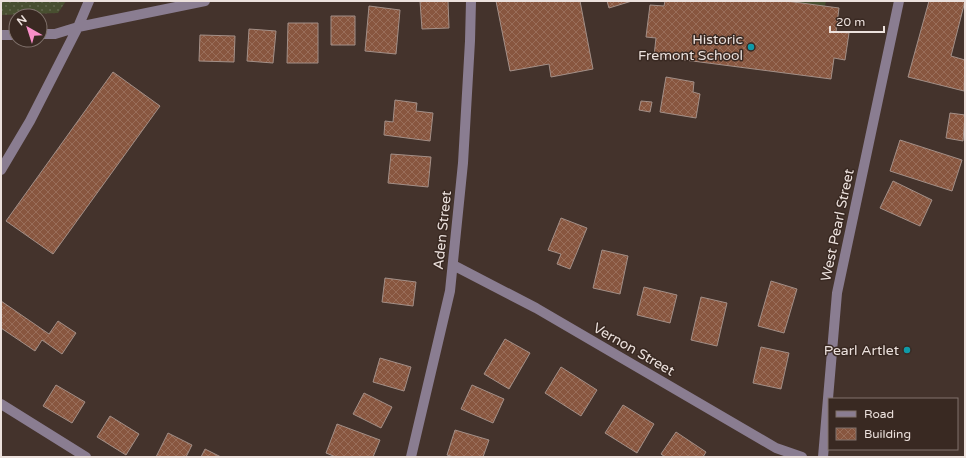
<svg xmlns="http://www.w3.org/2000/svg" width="966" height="458" viewBox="0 0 966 458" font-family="'Varela Round',sans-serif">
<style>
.grass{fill:#484f30}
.park{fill:url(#park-dots)}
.building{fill:url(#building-cross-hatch);stroke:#a38f87}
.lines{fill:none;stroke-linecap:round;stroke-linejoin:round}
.minor{stroke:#8a7d91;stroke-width:10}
.culture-dot{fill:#0f9aa8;stroke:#392922;stroke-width:1.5}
.labels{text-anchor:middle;stroke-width:3;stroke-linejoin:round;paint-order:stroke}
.poi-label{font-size:14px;fill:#ece1dd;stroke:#392922;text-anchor:end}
.street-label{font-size:14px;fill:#ece1dd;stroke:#392922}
</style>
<defs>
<pattern id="park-dots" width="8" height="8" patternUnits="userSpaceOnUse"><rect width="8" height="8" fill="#484f30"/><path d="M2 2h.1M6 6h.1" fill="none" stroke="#63684e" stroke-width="1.8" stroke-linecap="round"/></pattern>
<pattern id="building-cross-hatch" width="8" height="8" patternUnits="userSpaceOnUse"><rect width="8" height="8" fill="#88563f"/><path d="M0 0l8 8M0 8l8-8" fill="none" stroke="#996e5a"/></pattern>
</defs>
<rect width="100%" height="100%" fill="#44332c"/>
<path class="grass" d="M786,1H826L825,6Z"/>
<path class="park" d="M1,1H66L58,13L1,15Z"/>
<path class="building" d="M420,1H448L449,28L422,29Z
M496,1H580L593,69L551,77L549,64L510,71Z
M607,1H632L609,8Z
M665,1H786L839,8L836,32L849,33L845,60L834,58L831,79L654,56L656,38L646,37L650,5L664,6Z
M929,1H965L951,56L965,60L964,91L908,77Z
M369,6L400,10L396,54L365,51Z
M331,16H355V45H331Z
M288,23H318V63H287Z
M249,29L276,31L273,63L247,61Z
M200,35L235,36L234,62L199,61Z
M113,72L160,106L53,254L6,221Z
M666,77L694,82L693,92L700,94L696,118L660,112Z
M395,100L417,103L416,111L433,113L430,141L384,135L385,121L393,122Z
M641,101L652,102L650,112L639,110Z
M950,113L965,115L963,141L946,138Z
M900,140L962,160L952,191L890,171Z
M391,154L431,157L428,187L388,183Z
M893,181L932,200L920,226L880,208Z
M561,218L587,228L570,269L557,264L561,254L548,250Z
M602,250L628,256L620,294L593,288Z
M385,278L416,282L413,306L382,302Z
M771,281L797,289L784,333L758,326Z
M644,287L677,295L670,323L637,315Z
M701,297L727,303L717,346L691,340Z
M1,301L49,334L58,321L76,333L62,354L42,340L35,351L1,328Z
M505,339L530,353L509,389L484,374Z
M761,347L789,353L781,389L753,383Z
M380,358L411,367L404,391L373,382Z
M561,367L597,390L581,416L545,393Z
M56,385L85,402L72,423L43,406Z
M472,385L504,399L493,423L461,409Z
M364,393L392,407L381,428L353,414Z
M623,405L654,424L637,453L605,433Z
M110,416L139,434L126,455L97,437Z
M337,424L380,440L373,457H336L326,453Z
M455,430L489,440L483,457H454L447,455Z
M676,432L706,452L703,457H665L661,454Z
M168,433L192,445L186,457H156Z
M205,449L221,457H201Z"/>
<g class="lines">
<path class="minor" d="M40,34H55L78,27L89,1
M1,35H16
M1,170L30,121L78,27L205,1
M453,265L536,308L776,448L802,457
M1,404L86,457
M411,457L450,291L463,163L470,41L471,1
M823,457L837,293L899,1"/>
</g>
<g class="culture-dot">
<circle cx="751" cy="47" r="4"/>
<circle cx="907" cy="350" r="4"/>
</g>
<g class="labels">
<g class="poi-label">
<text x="743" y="44">Historic<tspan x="743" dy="16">Fremont School</tspan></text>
<text x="899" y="355">Pearl Artlet</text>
</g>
<g class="street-label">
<text transform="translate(837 225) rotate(-78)" y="5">West Pearl Street</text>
<text transform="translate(442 230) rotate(-84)" y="5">Aden Street</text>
<text transform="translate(634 349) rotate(30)" y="5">Vernon Street</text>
</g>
</g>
<rect width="966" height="458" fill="none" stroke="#ece1dd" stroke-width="4"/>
<rect x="828" y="398" width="130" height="52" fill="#392922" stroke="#81736d"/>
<rect x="836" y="411" width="20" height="6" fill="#8a7d91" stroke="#81736d"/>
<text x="864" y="418" font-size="12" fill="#ece1dd">Road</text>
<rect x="836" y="428" width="20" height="12" fill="url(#building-cross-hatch)" stroke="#81736d"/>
<text x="864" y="438" font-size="12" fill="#ece1dd">Building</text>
<g transform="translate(28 28) rotate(321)"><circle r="19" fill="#392922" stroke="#81736d"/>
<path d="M0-3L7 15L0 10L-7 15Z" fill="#f98fc9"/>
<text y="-6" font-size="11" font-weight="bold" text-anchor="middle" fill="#ece1dd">N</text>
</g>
<path d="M830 26v6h54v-6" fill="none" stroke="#ece1dd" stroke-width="2"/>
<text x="836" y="26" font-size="12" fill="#ece1dd" stroke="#392922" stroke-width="3" paint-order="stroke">20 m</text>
</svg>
